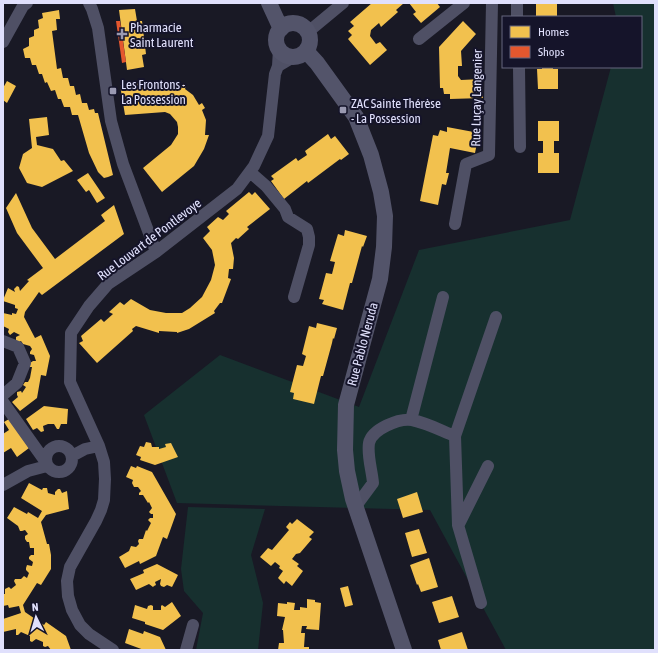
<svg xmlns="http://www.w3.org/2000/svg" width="658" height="653" viewBox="0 0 658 653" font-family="'Asap Condensed',sans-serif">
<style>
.green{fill:#17302f}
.homes{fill:#f2c14e}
.shops{fill:#e4572e}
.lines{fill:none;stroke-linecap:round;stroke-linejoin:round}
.minor{stroke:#4f5065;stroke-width:12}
.secondary{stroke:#53546a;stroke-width:16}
.poi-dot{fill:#9a9ab1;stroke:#15142a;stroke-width:1.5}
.labels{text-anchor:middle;stroke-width:4;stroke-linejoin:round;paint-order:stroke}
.poi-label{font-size:13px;fill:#e0e0fc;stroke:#15142a;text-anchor:start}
.street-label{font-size:13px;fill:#e0e0fc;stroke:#15142a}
</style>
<rect width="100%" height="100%" fill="#191925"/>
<path class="green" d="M613,3H655V650H506L430,510L177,503L144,415L220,355L359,407L419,250L570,220L611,67H641V17H616Z
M188,507L265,509L251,555L263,603L258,650H196L203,613L184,591L181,569Z"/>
<path class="homes" d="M372,3H404L396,10L398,12L381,27L379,23L371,30L370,36L376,44L380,42L387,50L370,65L348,39L352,35L348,31L354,26L350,22Z
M409,3H437L440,7L421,23L413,14L416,12Z
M536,3H557V17H536Z
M135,9L137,21H142L146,54L142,55L144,67L127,70L119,10Z
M59,10L60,19H56L57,30L52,31L57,69L61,68L63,78H68L70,86H74L76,95L80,94L82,103H87L89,110L94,109L95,113H98L113,175L108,177L104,178L98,172L89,153L78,115H72L70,107H64L61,99H58L55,90L51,91L47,82L45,83L42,74H39L36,65H32L30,58H25L23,49L29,46V38L34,36V30L39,28L38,20L43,18L42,13Z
M463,21L476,34L461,51L462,66H458V76L461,80L482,79L483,98L450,99V94H444L443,88H440L439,47Z
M542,67H553V69H558V89H538L537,69H542Z
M7,81L16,86L7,103L3,100V88Z
M148,81V84L170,83L182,87L183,84L186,86L185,89L193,95L199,105L202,103L205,108L202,110L206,120L205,135H209L204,149L194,166L162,192L143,168L171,145L178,134V127L177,122L170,114L165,112L125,115L120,85Z
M47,117L49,135L36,137L37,145L53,149L61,161L64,160L73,171L42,187L27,183L19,168L23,154L32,148L29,119Z
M538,121H559V141H554V153H559V173H538V153H543V141H538Z
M447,127L479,133L475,153L450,148L446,173H449L446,185L442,184L438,205L420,201L433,135L438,136L440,130L447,132Z
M328,134L331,139L335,136L349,154L341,160L340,159L308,183L307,181L284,199L271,181L274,179L271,176L296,158L298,161L307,155L305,151Z
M88,173L105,198L97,203L89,190L86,192L77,180Z
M249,192L252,195L255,192L270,209L247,227L249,229L238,239L236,238L231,243L234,258L233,269H229L228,278L231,279L222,303H220L214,311L215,313L189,329L177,333V332L159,331V333L136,326L132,329L133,331L97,363L79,343L83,341L81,336L101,319L104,322L113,314L109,312L120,302L124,305L131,299L150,310L166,313H182L190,308L202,297L211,280L215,265L212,250L203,238L210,231L207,227L218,217L223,220L229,214L226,211Z
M16,193L32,228L55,259L105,221L101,215L114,205L124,234L42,295L39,292L25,312L24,317L35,338L41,335L50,356L46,376L41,375L37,398L20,411L12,402L18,397L17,395V392L21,391L22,393L26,387L23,385L25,382H28L30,378L32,367H30V363L33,361H36L34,355L30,354V352L32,349L30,346L23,344L21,341L19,342L16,341V337L20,335L14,332L10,335L8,332L9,329L3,326V313L12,315V313L16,314L18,309L15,308V305L3,301V300L8,288L15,292L14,289L17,286L19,287L20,291L29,281L27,280L43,268L17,233L6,208Z
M345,230L367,236L363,247L362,246L352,283H350L343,310L322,304L324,300L319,299L326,273L332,274L335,262L330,261L338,234L344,236Z
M317,323L337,328L334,339L333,338L332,343L323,376H321L314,404L293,399L294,393L290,392L297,365L303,366L306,356L302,354L309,326L316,328Z
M44,406L68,409L67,424H61L59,429H57L54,424H48L43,426L44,431L41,432L37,428L33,430L26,419Z
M9,419L29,448L17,457L11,448L3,453V434L9,430L4,422Z
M146,442L151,443L152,447H159V449L166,447L165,444L171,443L178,457L155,465L140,460L141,457L136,455L140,446L144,447Z
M131,466L136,468L137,466L152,472L176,514L167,539L163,537L156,556L140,564L139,561L125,568L119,557L129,551L131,546L136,547L139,544L138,541L139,539H143L146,530L147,531L151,523L148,520L150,518H153V514H151L149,512L152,508L149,502L148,503L143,495H139V493L141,491L138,487H134L132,483L133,480L126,477Z
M29,483L42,490L43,488H47L48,493L55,495V492L58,489H60L62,493L67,491L69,509L46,515L41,522L47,544H49L51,555V569L41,585L37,583L23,605L25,612L44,625L46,622L66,636L71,650H51L48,646L45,647L43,646V642L36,639L32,642L30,641V636L21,632L18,635H16V629L3,632V619L21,613L19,606L9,608L8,605L3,606V594H5V589L9,587L11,589L16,585L14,581L15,579H21L24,576L27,578L29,573L26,570V568L27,565L32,566L33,562L29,559V557L31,555H34V548H30L29,542H27L25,539V536L28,534L25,530L22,531H20L18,526L7,518L14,507L27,514L28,512L38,518L42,511L21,498Z
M417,492L423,512L403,518L397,499Z
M297,519L314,532L309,537L312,539L300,553L296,554L292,559L299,564L297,566L303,571L292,586L286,581L284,584L278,578L283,571L279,568L280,566L275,562L271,566L260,557L268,548L272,550L289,530L286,527L290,522L292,524Z
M419,529L427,553L412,557L405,533Z
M429,558L438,587L421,592L418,584L417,585L410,565Z
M157,564L178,575L172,587L167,585L164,587L161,586L160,584L161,579L155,582L156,585L154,586L153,587L149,584L136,590L130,579L144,573L143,570Z
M348,586L353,605L345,607L340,588Z
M452,596L459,617L439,623L432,602Z
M307,599L315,600V602L321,603L319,630L306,629L307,626H302L301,633H305L304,647H309V650H278L279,643H284L283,630H282L285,617L277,616L278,603L287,604V602L295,603L294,610H300V607L307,608Z
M172,602L181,616L163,630L145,624V622L132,618L135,605L147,609L148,606L151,605L153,606V610H161V606L162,605L165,607Z
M129,629L143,634L144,631L160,637L166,650H144L125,643Z
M462,632L468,650H441L438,640Z"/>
<path class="shops" d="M116,21H120L126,62L122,63Z"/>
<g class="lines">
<path class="minor" d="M89,3L92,9L98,28L111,121L123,164L156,252
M517,3V17
M308,32L343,3
M419,39L464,3
M3,42L23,6L27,3
M278,66L293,57
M519,67L520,147
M250,172L266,186L285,209L288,217L307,229L309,237V245L294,297
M455,224L466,164L489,155L492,3
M3,341L18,347L25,363L17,383L3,395
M3,402L45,461
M411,420L443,297
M455,436L496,317
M46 459a13 13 0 1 1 26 0a13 13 0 1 1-26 0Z
M72,456L85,449L99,446
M3,485L28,471L47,466
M356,506L373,483C372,470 367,456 369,443C372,429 399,418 412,420C427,423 442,431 455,436L458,525L481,603
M459,524L488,466
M113,650L89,634L80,625L72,610L68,596L67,581L70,567L96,521L101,510L104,500L105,479L104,462L99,446L70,382L71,333L89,306L108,284L156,252L237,189L254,166L268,136L275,74L278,66L279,49
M186,650L193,625"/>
<path class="secondary" d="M269,3L281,29
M276 40a17 17 0 1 1 34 0a17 17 0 1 1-34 0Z
M306,51L317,63L356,117L371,155L381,192L385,216L384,247L380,279L346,405L345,450L347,471L353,499L404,650"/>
</g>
<g class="poi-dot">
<path d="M120 28h4v4h4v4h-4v4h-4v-4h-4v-4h4z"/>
<rect x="109" y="87" width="8" height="8" rx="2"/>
<rect x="339" y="106" width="8" height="8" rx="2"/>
</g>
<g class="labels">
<g class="poi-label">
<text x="130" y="32">Pharmacie<tspan x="130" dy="15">Saint Laurent</tspan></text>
<text x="121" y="89">Les Frontons -<tspan x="121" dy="15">La Possession</tspan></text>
<text x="351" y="108">ZAC Sainte Thérèse<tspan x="351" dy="15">- La Possession</tspan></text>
</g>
<g class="street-label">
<text transform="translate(476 98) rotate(-89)" y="5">Rue Luçay Langenier</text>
<text transform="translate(149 239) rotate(-37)" y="5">Rue Louvart de Pontlevoye</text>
<text transform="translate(362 344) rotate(-75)" y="5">Rue Pablo Neruda</text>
</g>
</g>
<rect width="658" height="653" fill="none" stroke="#e0e0fc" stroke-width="8"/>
<rect x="502" y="16" width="140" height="52" fill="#15142a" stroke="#66667e"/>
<rect x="510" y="26" width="20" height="12" fill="#f2c14e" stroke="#66667e"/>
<text x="538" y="36" font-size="12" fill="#e0e0fc">Homes</text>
<rect x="510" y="46" width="20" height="12" fill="#e4572e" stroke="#66667e"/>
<text x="538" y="56" font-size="12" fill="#e0e0fc">Shops</text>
<g transform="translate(36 617) rotate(355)" stroke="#15142a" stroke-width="3" paint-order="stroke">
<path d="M0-3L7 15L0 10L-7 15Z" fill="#e0e0fc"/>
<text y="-6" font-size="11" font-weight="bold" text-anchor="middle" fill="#e0e0fc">N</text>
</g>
</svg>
